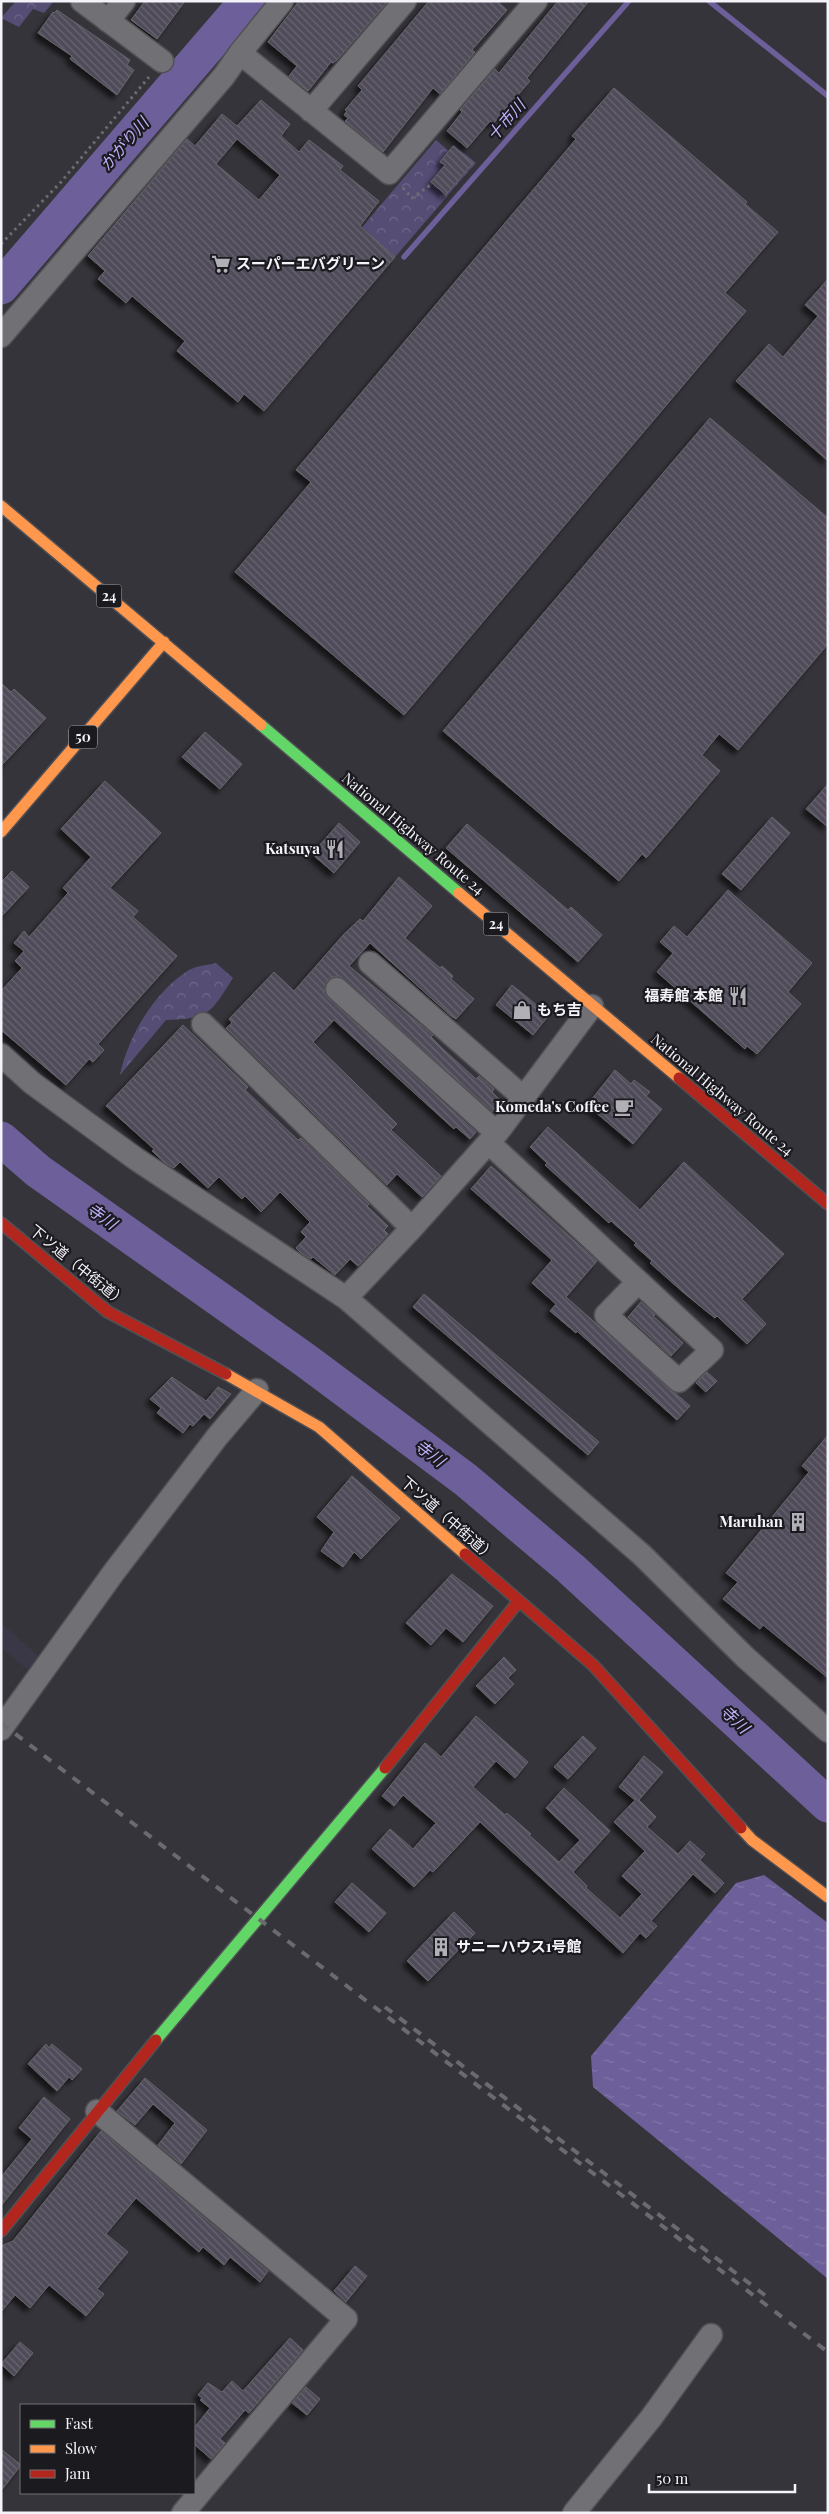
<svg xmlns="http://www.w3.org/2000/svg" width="829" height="2514" viewBox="0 0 829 2514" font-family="'Playfair Display','Noto Sans JP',serif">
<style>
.built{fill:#3a3746}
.park{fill:url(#park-crowns)}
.water{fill:url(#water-ripples)}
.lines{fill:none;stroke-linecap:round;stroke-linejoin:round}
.stream{stroke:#6d5f99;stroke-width:5.5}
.river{stroke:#6d5f99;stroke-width:35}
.building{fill:url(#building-back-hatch);stroke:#66656a;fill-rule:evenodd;filter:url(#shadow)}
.street-casing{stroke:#515055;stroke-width:25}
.fast-casing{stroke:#515055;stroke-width:14}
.slow-casing{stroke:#515055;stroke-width:14}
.jam-casing{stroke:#515055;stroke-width:14}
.path{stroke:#6d6d71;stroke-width:3;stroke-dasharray:2.5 4;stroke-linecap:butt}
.street{stroke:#717075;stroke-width:22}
.fast{stroke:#63d668;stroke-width:11}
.slow{stroke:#ff974d;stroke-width:11}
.jam{stroke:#b3261e;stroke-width:11}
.rail{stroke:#6b6a6f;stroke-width:4;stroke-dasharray:9 9;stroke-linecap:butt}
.labels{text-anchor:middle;stroke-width:4.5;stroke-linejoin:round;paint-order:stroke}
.shield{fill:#1b1a1f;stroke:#b3b2b8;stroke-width:1}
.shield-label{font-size:14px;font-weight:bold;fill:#f4f3fa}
.poi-label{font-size:15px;font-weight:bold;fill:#f4f3fa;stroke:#1b1a1f;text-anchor:end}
.street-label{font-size:15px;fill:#f4f3fa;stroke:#1b1a1f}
.water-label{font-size:16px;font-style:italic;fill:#c1b1fa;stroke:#1b1a1f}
</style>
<defs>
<pattern id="park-crowns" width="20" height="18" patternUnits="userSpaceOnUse" patternTransform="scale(1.25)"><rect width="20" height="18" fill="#564d75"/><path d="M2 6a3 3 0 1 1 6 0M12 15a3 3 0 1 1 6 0" fill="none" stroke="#6f678a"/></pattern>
<pattern id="water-ripples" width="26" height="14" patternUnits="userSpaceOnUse" patternTransform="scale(1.25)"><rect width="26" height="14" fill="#6d5f99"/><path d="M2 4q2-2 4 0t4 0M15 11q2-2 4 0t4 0" fill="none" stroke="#8276a8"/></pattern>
<pattern id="building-back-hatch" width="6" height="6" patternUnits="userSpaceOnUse" patternTransform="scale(1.25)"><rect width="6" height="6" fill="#4f4b59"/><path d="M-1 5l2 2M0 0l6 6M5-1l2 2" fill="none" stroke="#696572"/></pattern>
<filter id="shadow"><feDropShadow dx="-4.5" dy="4.5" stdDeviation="2.5" flood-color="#0009"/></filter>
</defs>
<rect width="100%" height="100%" fill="#35343a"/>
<path class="built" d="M1,1623L40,1657L27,1669L1,1648Z"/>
<path class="park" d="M16,1H54L44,13L33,9L19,27L1,18Z
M436,140L449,151L454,145L476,163L395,257L362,227Z
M216,963L233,978C210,1014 210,1018 166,1020L120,1075C128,1036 155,991 189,970C196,966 208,965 216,963Z"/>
<path class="water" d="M764,1875L828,1923V2279L593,2087L591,2056L736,1883Z"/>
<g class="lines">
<path class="stream" d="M709,1L828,96
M404,257L629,1"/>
<path class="river" d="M1,287L247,1
M1,1139L38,1171L305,1360L466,1480L570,1568L828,1805"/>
</g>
<path class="building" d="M145,1H185L157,39L131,20Z
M299,1H388L337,60L333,63L331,62L308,91L289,76L297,66L268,42Z
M429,1H497L507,10L472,50L475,52L440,94L433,88L383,152L345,121L348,118L344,115L347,111L345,110L362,90L358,86Z
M558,1H589L527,78L530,81L493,124L490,121L467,148L447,131L462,112L460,110L495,69L499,73Z
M57,10L130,60L127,65L134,70L117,95L70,59L72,56L38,33L53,12L54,13Z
M614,88L747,202L745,204L778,232L725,293L746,311L404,715L235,572L311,482L296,470L576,139L572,136Z
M261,100L290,124L281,136L299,152L309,140L343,166L340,170L379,201L360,226L395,257L264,411L244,394L238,402L177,351L185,341L132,296L126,303L98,279L105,271L88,256L187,139L195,146L222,114L237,126ZM237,139L280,175L259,200L216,164Z
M453,146L473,163L446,195L431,182L445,165L440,162Z
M828,279V461L736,381L769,344L783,357L818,316L805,305Z
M710,418L828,518V644L738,750L719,734L702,755L720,771L646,858L642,854L619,881L443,731Z
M1,683L11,692L14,689L46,718L1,766Z
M205,732L242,764L220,789L182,757Z
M105,781L161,833L110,888L138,911L133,917L177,956L98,1044L104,1050L93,1062L89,1059L66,1085L1,1030V991L22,968L15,961L24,951L14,943L24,931L29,937L68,893L63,888L91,857L61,829Z
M828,784V827L806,809Z
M772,817L790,833L741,890L722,874Z
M339,823L360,842L334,873L312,854Z
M467,824L568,910L571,907L602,935L578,962L446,848Z
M12,871L29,887L1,917V882Z
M399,877L432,906L405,938L440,968L442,966L453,976L451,979L474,999L456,1019L451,1016L370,943L349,966L433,1035L431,1037L444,1050L476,1079L479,1076L494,1089L492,1092L502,1102L493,1112L340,976L332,977L327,981L324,993L328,998L476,1132L470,1139L456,1127L454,1129L334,1020L313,1042L397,1124L391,1130L441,1176L422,1197L397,1174L387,1185L226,1028L232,1023L229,1019L274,972L294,991L344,934L360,919L363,921Z
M728,890L812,963L788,992L801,1004L757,1054L747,1046L745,1049L657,972L673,953L660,942L674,926L687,937Z
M512,985L549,1015L533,1035L496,1005Z
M183,1025L248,1087L245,1090L298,1140L301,1138L369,1204L367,1206L388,1226L384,1230L388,1234L358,1266L350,1259L335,1275L313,1257L311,1259L301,1253L296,1248L306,1237L301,1232L310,1222L280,1192L261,1212L245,1196L242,1199L219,1177L208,1188L180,1162L174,1168L165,1163L152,1151L154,1149L106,1106Z
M615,1070L631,1084L634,1080L650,1092L646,1096L662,1109L633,1144L587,1105Z
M548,1127L640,1210L684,1162L784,1254L742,1299L766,1324L747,1344L717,1316L715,1318L706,1311L684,1293L650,1263L652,1261L634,1245L636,1243L611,1221L609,1223L545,1165L547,1163L530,1147Z
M491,1166L597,1261L566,1297L690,1406L677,1420L577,1331L576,1333L550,1311L556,1304L532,1283L552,1260L471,1189Z
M424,1294L599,1442L588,1455L413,1307Z
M641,1302L655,1315L653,1316L683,1343L671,1356L628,1317Z
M707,1372L717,1381L706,1392L696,1383Z
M172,1377L206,1401L218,1387L231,1394L210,1419L204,1414L193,1426L190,1424L183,1433L157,1413L161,1408L150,1399Z
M828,1435V1678L763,1625L760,1629L723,1599L738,1582L726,1573L809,1472L802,1466Z
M352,1476L400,1518L361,1559L354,1552L343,1567L321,1551L334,1532L317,1517Z
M452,1574L493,1606L463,1642L446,1628L431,1645L406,1623Z
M504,1657L516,1670L508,1678L514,1684L495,1704L476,1686Z
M476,1716L528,1762L515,1778L496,1761L473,1787L505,1815L507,1813L531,1834L529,1835L559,1862L580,1840L546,1808L564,1788L610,1831L573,1872L587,1886L586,1888L620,1918L642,1894L622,1876L645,1851L614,1822L635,1800L619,1787L644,1756L663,1772L639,1800L656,1817L647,1827L678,1854L690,1841L705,1854L700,1860L724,1883L715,1893L693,1874L651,1921L657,1926L646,1938L640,1933L623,1953L480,1822L433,1872L430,1870L414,1887L372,1849L390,1829L413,1849L436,1823L403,1795L394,1806L382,1796L425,1743L441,1757Z
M583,1736L596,1748L568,1779L554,1767Z
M352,1883L386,1913L369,1932L335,1902Z
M454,1912L475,1933L428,1981L407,1961Z
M46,2044L49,2048L52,2044L82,2069L72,2080L69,2077L57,2091L28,2064Z
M145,2078L207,2130L181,2164L158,2145L175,2123L153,2104L135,2125L117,2111Z
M44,2097L70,2119L1,2206V2177L32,2139L19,2128Z
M101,2131L268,2271L260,2282L230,2257L224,2265L203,2247L199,2252L136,2198L106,2234L128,2252L97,2289L104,2294L86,2316L49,2285L30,2308L15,2295L1,2312V2246L13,2241Z
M355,2266L367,2276L346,2302L334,2291Z
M290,2338L303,2350L249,2413L245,2410L220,2439L225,2443L211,2459L194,2444V2428L210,2408L200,2400L202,2398L198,2395L208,2383L222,2392L232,2381L243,2391Z
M20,2342L33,2353L14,2376L1,2364Z
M306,2387L320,2399L307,2415L292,2403Z
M1,2449L21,2465L1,2491Z"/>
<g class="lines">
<g class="street-casing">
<path id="street" d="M82,1L162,61
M108,21L124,1
M240,53L389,173L536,1
M311,111L405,1
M1,336L224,76L240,53L282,1
M370,963L524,1098
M337,989L497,1133
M203,1024L412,1228L497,1133L592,1006
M1,1055L32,1083L136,1159L346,1298L642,1555L745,1657L828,1731
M489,1143L712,1350L679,1381L606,1315L638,1282
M346,1298L412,1228
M1,1729L114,1572L217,1437L257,1390
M97,2111L346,2319L183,2513
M574,2513L651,2418L711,2335"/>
</g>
<g class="fast-casing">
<path id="fast" d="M261,725L459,893
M156,2040L385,1768"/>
</g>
<g class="slow-casing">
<path id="slow" d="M1,506L261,725
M1,832L164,642
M459,893L679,1078
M226,1374L319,1427L465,1554
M741,1828L752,1840L828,1897"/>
</g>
<g class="jam-casing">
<path id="jam" d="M679,1078L828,1204
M1,1223L108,1312L226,1374
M465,1554L593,1665L741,1828
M385,1768L518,1602
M1,2231L156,2040"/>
</g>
<path class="path" d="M403,188L412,198L432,184
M1,244L61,182L149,77"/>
<use href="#street" class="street"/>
<use href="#fast" class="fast"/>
<use href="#slow" class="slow"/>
<use href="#jam" class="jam"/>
<path class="rail" d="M1,1723L828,2352
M385,2007L766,2296"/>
</g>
<defs>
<g id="supermarket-bare" transform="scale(1.5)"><path d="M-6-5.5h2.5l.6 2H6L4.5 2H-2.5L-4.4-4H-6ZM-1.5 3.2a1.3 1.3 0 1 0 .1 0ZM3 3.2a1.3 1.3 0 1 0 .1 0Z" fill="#b1b0b7" stroke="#1b1a1f" stroke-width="2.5" paint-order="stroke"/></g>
<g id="restaurant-bare" transform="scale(1.5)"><path d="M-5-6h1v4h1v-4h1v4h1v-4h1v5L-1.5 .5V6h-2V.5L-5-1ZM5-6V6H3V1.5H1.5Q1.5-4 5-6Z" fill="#b1b0b7" stroke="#1b1a1f" stroke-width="2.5" paint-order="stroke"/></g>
<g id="shop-bare" transform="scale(1.5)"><path d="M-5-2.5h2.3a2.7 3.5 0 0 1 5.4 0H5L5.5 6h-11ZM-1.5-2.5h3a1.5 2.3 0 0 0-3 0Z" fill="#b1b0b7" stroke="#1b1a1f" stroke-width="2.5" paint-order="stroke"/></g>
<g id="cafe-bare" transform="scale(1.5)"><path d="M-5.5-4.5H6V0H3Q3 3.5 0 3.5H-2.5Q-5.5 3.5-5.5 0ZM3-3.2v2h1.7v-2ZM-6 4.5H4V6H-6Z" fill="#b1b0b7" stroke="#1b1a1f" stroke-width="2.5" paint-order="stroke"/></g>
<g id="building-bare" transform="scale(1.5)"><path d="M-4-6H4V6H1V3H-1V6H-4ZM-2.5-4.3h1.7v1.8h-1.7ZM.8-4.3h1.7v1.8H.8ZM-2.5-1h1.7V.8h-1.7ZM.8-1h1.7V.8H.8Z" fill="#b1b0b7" stroke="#1b1a1f" stroke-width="2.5" paint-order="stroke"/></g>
</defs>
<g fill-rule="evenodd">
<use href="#supermarket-bare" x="221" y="264"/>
<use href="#restaurant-bare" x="335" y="849"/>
<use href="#restaurant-bare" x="738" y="996"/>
<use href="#shop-bare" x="522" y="1010"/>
<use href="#cafe-bare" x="624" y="1107"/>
<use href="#building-bare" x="798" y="1522"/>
<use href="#building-bare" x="441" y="1947"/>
</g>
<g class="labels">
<g class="shield">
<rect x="96.5" y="584.5" width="25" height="23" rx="4"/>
<rect x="69" y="725.5" width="28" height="23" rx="4"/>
<rect x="483.5" y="912.5" width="25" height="23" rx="4"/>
</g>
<g class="shield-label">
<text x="109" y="601">24</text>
<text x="83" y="742">50</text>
<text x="496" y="929">24</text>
</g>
<g class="poi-label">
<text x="236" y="269" text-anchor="start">スーパーエバグリーン</text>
<text x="320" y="854">Katsuya</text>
<text x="723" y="1001">福寿館 本館</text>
<text x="537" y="1015" text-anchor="start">もち吉</text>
<text x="609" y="1112">Komeda's Coffee</text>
<text x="783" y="1527">Maruhan</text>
<text x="456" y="1952" text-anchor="start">サニーハウス1号館</text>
</g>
<g class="street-label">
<text transform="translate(413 834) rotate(40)" y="5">National Highway Route 24</text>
<text transform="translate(722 1095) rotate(40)" y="5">National Highway Route 24</text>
<text transform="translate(78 1266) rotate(39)" y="5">下ツ道（中街道）</text>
<text transform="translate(448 1519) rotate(41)" y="5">下ツ道（中街道）</text>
</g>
<g class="water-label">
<text transform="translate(506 120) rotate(-49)" y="6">十市川</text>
<text transform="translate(124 144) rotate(-49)" y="6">かがり川</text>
<text transform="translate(102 1216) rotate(35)" y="6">寺川</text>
<text transform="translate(430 1453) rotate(37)" y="6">寺川</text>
<text transform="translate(735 1719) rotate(43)" y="6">寺川</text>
</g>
</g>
<rect width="829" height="2514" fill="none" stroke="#f4f3fa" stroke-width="5"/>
<rect x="20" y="2404" width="175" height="90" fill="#1b1a1f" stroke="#727177"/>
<rect x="30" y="2420" width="25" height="8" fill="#63d668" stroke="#727177"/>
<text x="65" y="2429" font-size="15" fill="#f4f3fa">Fast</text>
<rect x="30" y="2445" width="25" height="8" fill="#ff974d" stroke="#727177"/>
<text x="65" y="2454" font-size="15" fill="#f4f3fa">Slow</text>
<rect x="30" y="2470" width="25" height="8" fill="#b3261e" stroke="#727177"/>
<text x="65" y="2479" font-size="15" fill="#f4f3fa">Jam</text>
<path d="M649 2484v8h146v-8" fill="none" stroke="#f4f3fa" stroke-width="2.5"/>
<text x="656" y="2484" font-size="15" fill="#f4f3fa" stroke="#1b1a1f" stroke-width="4" paint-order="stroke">50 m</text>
</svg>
